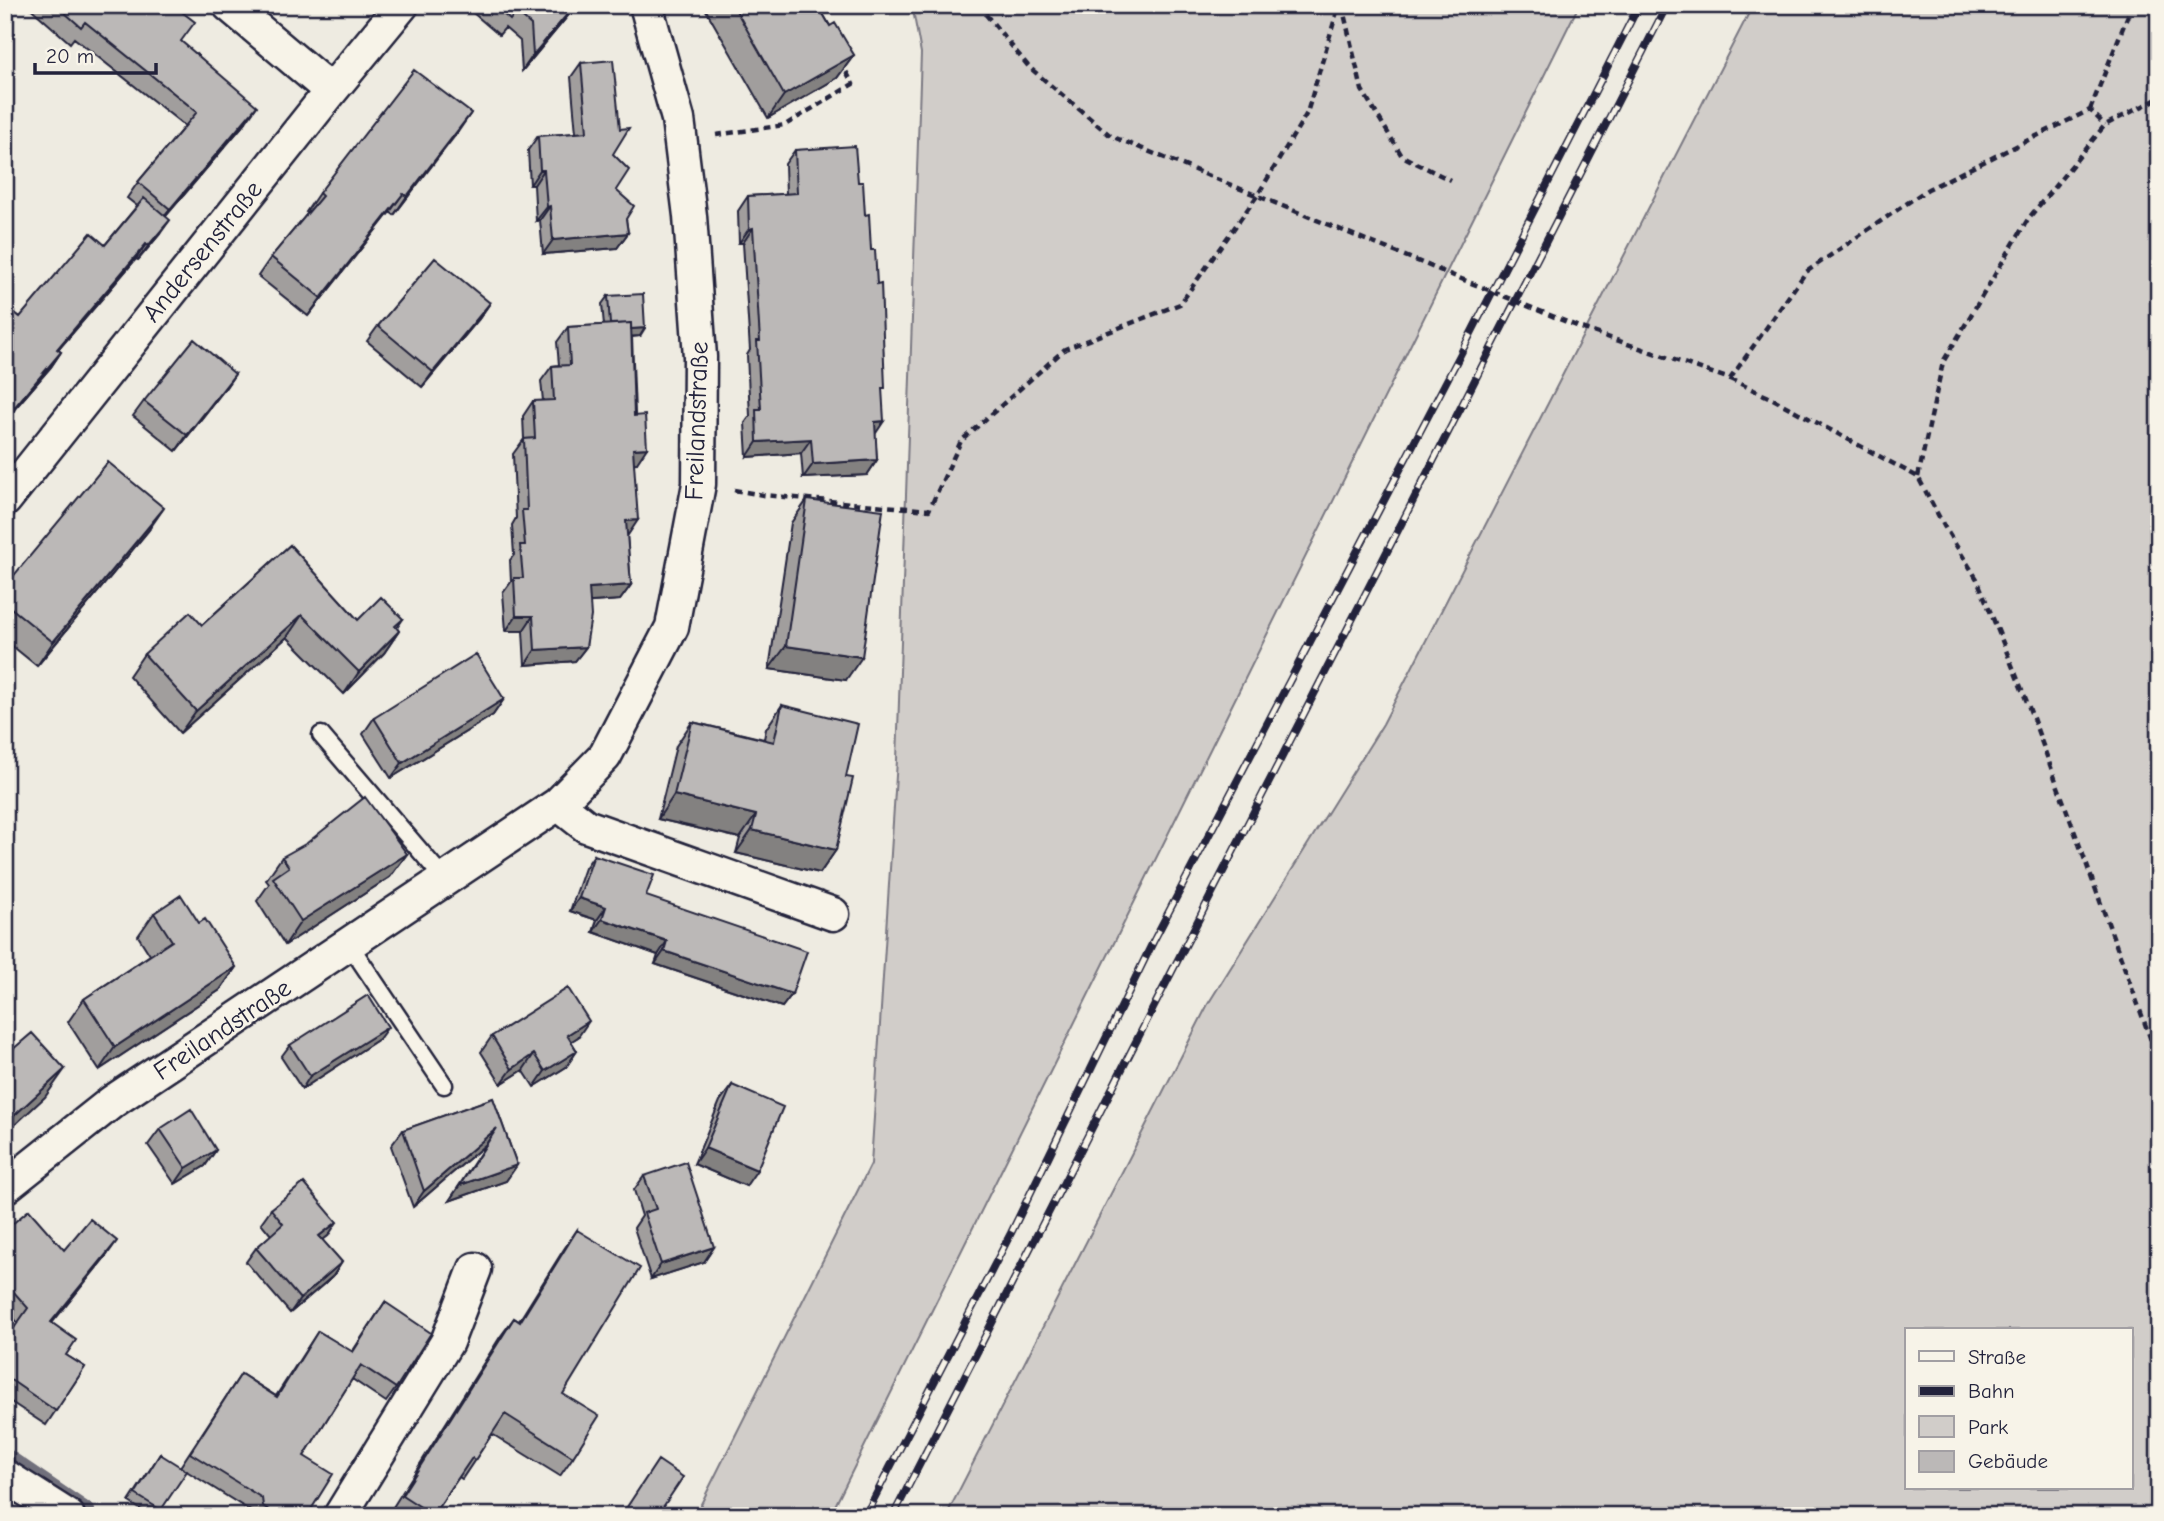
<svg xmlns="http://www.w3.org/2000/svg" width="2164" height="1521" viewBox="0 0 2164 1521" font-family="'Comic Neue',sans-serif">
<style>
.green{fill:#d1cdc9;stroke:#7a7882;stroke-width:2;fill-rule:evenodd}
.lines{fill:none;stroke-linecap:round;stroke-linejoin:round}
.stream{stroke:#716f7b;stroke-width:12}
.service-casing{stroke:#22223b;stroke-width:21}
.minor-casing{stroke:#22223b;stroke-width:37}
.path{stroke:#22223b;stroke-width:4.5;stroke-dasharray:7 5;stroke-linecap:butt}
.service{stroke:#f7f3e8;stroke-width:16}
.minor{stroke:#f7f3e8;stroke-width:32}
.rail-casing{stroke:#22223b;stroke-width:8}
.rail{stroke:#f7f3e8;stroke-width:5;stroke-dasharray:16;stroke-linecap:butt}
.wall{fill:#a19e9d;stroke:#22223b;stroke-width:2}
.shaded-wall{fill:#838180;stroke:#22223b;stroke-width:2}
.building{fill:#bbb8b7;stroke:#22223b;stroke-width:2}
.labels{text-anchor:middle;stroke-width:5;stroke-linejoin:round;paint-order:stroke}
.street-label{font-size:26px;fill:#22223b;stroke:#f7f3e8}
</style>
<rect width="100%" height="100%" fill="#eeebe1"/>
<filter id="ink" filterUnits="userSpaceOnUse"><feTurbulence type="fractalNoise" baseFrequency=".0143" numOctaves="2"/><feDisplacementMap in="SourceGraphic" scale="14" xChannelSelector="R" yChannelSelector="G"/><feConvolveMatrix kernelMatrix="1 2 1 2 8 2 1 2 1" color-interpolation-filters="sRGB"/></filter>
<g filter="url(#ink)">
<path class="green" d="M912,5H1579L830,1516H695L871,1164L897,760L921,53Z
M1753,5H2159V1516H946L1208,1004L1383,724ZM1907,1330H2131V1488H1907Z"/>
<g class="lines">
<path class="stream" d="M5,1453L89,1510"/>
<g class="service-casing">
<path id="service" d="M321,735L446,881
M349,944L444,1085"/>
</g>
<g class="minor-casing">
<path id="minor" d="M229,5L331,91
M5,500L331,91L402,5
M558,804L586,826L833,914
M5,1187L112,1102L558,804L605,756L672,627L699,484L700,357L690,216L678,119L646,5
M5,1476L68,1516
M340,1516L447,1342L475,1269"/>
</g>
<path class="path" d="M978,5L1029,67L1111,136L1584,329L1730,379L1773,399L1918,477L1944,526L1977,579L2027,702L2159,1062
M1342,5L1362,90L1402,156L1450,180
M2090,110L2132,5
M716,135L785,125L853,84L842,64
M1730,379L1806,272L1928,189L2090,110L2105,125
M1918,477L1943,362L2028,219L2105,125L2159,98
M734,490L763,495L929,510L961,441L1065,349L1180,304L1257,196L1307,113L1339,5"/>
<use href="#service" class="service"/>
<use href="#minor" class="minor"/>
<g class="rail-casing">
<path id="rail" d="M865,1516L1011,1233L1154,940L1460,355L1639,5
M893,1516L1667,5"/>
</g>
<use href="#rail" class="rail"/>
</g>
<path class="wall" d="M27,5H173L181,42L246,122L166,216L160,234L138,260L136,259L58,350L61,352L51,367L5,420V305L20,317L105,245L137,206L127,198L138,182L185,126L74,38L70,43Z
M465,5H577L522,71L520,41L505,28L499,35L465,6Z
M703,5H818L830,26L854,55L837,78L768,118Z
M581,63L613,154L616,190L626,219L628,233L617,248L543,254L540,220L536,221L534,185H530L528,150L538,136L576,133L571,77Z
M471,113L394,215L390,212L308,316L258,276L271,257L308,213L306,212L319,193Z
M795,150L858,182L865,215L871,250L882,392L875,433L877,460L867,475L803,478L801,453L747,457L745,423L750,416L747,355L750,350L743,243H739L738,211L748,196L786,194L785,164Z
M608,296L640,336L632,337L637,463H634L627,535L631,585L620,600L590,602L586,647L575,661L525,665L523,631H506L503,593L511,582L510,560L514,555L512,525L516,518L513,454L524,439L523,416L533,401H543L541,381L552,366L559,365L557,342L568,327L604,325L602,304Z
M490,303L479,319L422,387L367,341L378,326Z
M235,374L224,390L176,451L133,416L144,401Z
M807,500L846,680L769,669L791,523Z
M148,531L37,666L5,640V586Z
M290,545L358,620L403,619L397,628L399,631L384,653L344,694L287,637L180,733L129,676L144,654L202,625Z
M504,699L493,715L391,778L363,734L374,718Z
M782,705L846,777L836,850L820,873L736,853L740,838L658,819L676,746L692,722L764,739L766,729Z
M407,854L390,877L285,945L257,901L269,884L266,880L282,857Z
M594,855L646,896L792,994L782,1007L655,964L658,955L593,932L597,920L570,911L585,868Z
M154,913L199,923L236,967L220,990L99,1070L68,1022L84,999L150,955L138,936Z
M492,1036L578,1037L571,1041L577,1051L566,1067L534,1087L523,1070L501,1084L481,1052Z
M379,1039L302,1089L281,1057L290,1045Z
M732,1085L746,1186L694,1164L720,1101Z
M493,1098L517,1165L506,1181L449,1201L486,1144L413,1207L391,1146L403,1130Z
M160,1129L216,1150L205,1166L175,1184L148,1145Z
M644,1176L714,1247L704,1262L651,1279L634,1228L642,1216L634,1190Z
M271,1209L328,1236L322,1240L342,1262L333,1276L290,1313L246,1262L256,1248L271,1235L261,1223Z
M5,1230L64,1250L107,1255L52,1323L66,1355L85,1367L46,1425L5,1398V1341L18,1323L5,1308Z
M577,1230L563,1394L573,1457L560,1476L492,1434L462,1479L459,1477L432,1516H390L388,1515L500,1337L514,1318L519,1321L564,1249Z
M385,1302L396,1388L386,1402L352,1379L304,1456L307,1516H253L252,1512L180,1467L241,1374L276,1396L318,1331L352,1352Z
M160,1454L161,1510L158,1516H151L129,1502Z"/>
<path class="shaded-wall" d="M575,5H577L522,71L533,55Z
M854,55L837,78L768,118L784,95Z
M257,106L246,122L159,224L170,209Z
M471,113L458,132L394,215L407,196Z
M540,170H544L534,185H530Z
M403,194L390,212L308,316L321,298Z
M550,206L540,220L536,221L547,207Z
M170,220L160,234L138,260L148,246Z
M753,228L743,243H739L749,229Z
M628,233L617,248L543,254L553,240Z
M146,244L136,259L47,363L57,349Z
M490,303L479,319L422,387L433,372Z
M645,328L640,336L605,338L610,330Z
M61,352L51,367L5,420L13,409Z
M235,374L224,390L176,451L187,435Z
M884,421L874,436L875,422Z
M811,439L801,453L747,457L757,442Z
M647,448L637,463L623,464L633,449Z
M877,460L867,475L803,478L813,464Z
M164,508L148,531L37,666L53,642Z
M638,520L628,535L616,536L626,521Z
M631,585L620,600L578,603L589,588Z
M302,615L287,637L180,733L196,711Z
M516,616H533L523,631H506Z
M399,631L384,653L344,694L359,672Z
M786,646L862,657L846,680L769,669Z
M586,647L575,661L525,665L535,650Z
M504,699L493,715L391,778L402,763Z
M674,795L756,815L740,838L658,819Z
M752,830L836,850L820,873L736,853Z
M407,854L390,877L285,945L301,921Z
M579,898L606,907L597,920L570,911Z
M602,919L667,941L658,955L593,932Z
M664,951L792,994L782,1007L655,964Z
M236,967L220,990L99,1070L115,1047Z
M589,1021L578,1037L556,1051L567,1035Z
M388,1027L379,1039L302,1089L310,1076Z
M577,1051L566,1067L534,1087L545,1071Z
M534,1054L523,1070L501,1084L512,1069Z
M65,1069L45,1097L5,1134V1124Z
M497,1128L486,1144L413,1207L424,1191Z
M705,1148L757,1170L746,1186L694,1164Z
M216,1150L205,1166L175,1184L186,1168Z
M517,1165L506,1181L449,1201L460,1185Z
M337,1222L328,1236L310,1250L319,1236Z
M117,1241L107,1255L40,1337L51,1322Z
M714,1247L704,1262L651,1279L661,1264Z
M342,1262L333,1276L290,1313L300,1299Z"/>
<path class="building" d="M56,5H173L195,22L181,41L257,106L170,209L138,182L197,112L85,22L81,27Z
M493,5H575L533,55L531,25L516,12L510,20Z
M733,5H818L830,26L835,23L854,55L784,95Z
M613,60L620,129L629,128L613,154L629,170L616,190L634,206L626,219L628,233L553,240L550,206L547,207L544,170H540L538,136L587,132L581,63Z
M414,70L471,113L407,196L403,194L321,298L271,257L322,196L319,193Z
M855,146L858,182H863L865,215L869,214L871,250H875L877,284L881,283L885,388H882L884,421L875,422L877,460L813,464L811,439L757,442L756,409H761L757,341H760L753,228L749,229L748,196L797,193L795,150Z
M144,198L170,220L148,246L146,244L57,349L61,352L13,409L6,403L5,404V305L20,317L91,233L105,245Z
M435,258L490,303L433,372L378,326Z
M643,294L645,328L631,329V323L610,324L608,296Z
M631,323L634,416L645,415L647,448L633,449L638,520L626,521L631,585L589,588L591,616L586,647L535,650L533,616H516L514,578H523L520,545H525L522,510H527L524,439L535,438L533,401L554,400L552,366L570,365L568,327Z
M194,339L235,374L187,435L144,401Z
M108,462L164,508L53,642L5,603V586Z
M807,500L883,510L862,657L786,646Z
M290,545L358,620L381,597L403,619L395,626L399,631L359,672L302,615L196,711L144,654L190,612L202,625Z
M476,654L504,699L402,763L374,718Z
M782,705L858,724L846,777L853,778L836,850L752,830L756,815L674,795L692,722L774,742Z
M365,797L407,854L301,921L273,878L289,867L282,857L307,843Z
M594,855L654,875L646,896L807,951L792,994L664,951L667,941L602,919L606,907L579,898Z
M181,895L199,923L205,919L236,967L115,1047L84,999L172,941L154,913Z
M568,988L589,1021L567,1035L577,1051L545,1071L534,1054L512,1069L492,1036Z
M368,995L388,1027L310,1076L290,1045Z
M32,1033L65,1069L5,1124V1056Z
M732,1085L783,1107L757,1170L705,1148Z
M493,1098L517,1165L460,1185L497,1128L424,1191L403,1130Z
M191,1109L216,1150L186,1168L160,1129Z
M686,1162L714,1247L661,1264L644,1213L656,1209L644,1176Z
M304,1183L337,1222L319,1236L342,1262L300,1299L256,1248L283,1224L271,1209Z
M29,1210L64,1250L90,1219L117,1241L51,1322L76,1340L66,1355L85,1367L56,1411L5,1376V1341L28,1308L5,1282V1230Z
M577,1230L640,1268L563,1394L599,1416L573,1457L505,1414L475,1460L472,1458L433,1515L402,1495L514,1318L520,1322Z
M385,1302L431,1333L396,1388L361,1365L304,1456L333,1474L307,1516H290L285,1513L276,1515L263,1506L262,1498L190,1453L241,1374L277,1397L318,1331L353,1352Z
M160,1454L187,1471L161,1510L135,1494Z
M658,1460L683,1477L657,1516H621Z
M29,1509L41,1516H25Z"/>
</g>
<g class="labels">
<g class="street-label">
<text transform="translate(202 251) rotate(-51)" y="9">Andersenstraße</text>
<text transform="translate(696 421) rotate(-88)" y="9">Freilandstraße</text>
<text transform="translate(222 1029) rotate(-34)" y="9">Freilandstraße</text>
</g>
</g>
<rect width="2164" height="1521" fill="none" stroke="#f7f3e8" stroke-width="28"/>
<rect x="14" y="14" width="2136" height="1493" fill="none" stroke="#22223b" stroke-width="2.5" filter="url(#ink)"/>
<rect x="1905" y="1328" width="228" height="161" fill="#f7f3e8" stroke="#a29fa3" stroke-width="2"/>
<rect x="1919" y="1351" width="35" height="10" fill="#f7f3e8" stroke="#a29fa3" stroke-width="2"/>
<text x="1968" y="1364" font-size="21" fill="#22223b">Straße</text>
<rect x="1919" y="1386" width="35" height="10" fill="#22223b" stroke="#a29fa3" stroke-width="2"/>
<text x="1968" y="1398" font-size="21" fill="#22223b">Bahn</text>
<rect x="1919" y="1416" width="35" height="21" fill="#d1cdc9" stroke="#a29fa3" stroke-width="2"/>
<text x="1968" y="1434" font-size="21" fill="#22223b">Park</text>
<rect x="1919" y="1451" width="35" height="21" fill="#bbb8b7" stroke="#a29fa3" stroke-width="2"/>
<text x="1968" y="1468" font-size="21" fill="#22223b">Gebäude</text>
<path d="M35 63v10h121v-10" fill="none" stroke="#22223b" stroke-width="3.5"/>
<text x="46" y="63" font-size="21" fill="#22223b" stroke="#f7f3e8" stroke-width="5" paint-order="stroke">20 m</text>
</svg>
